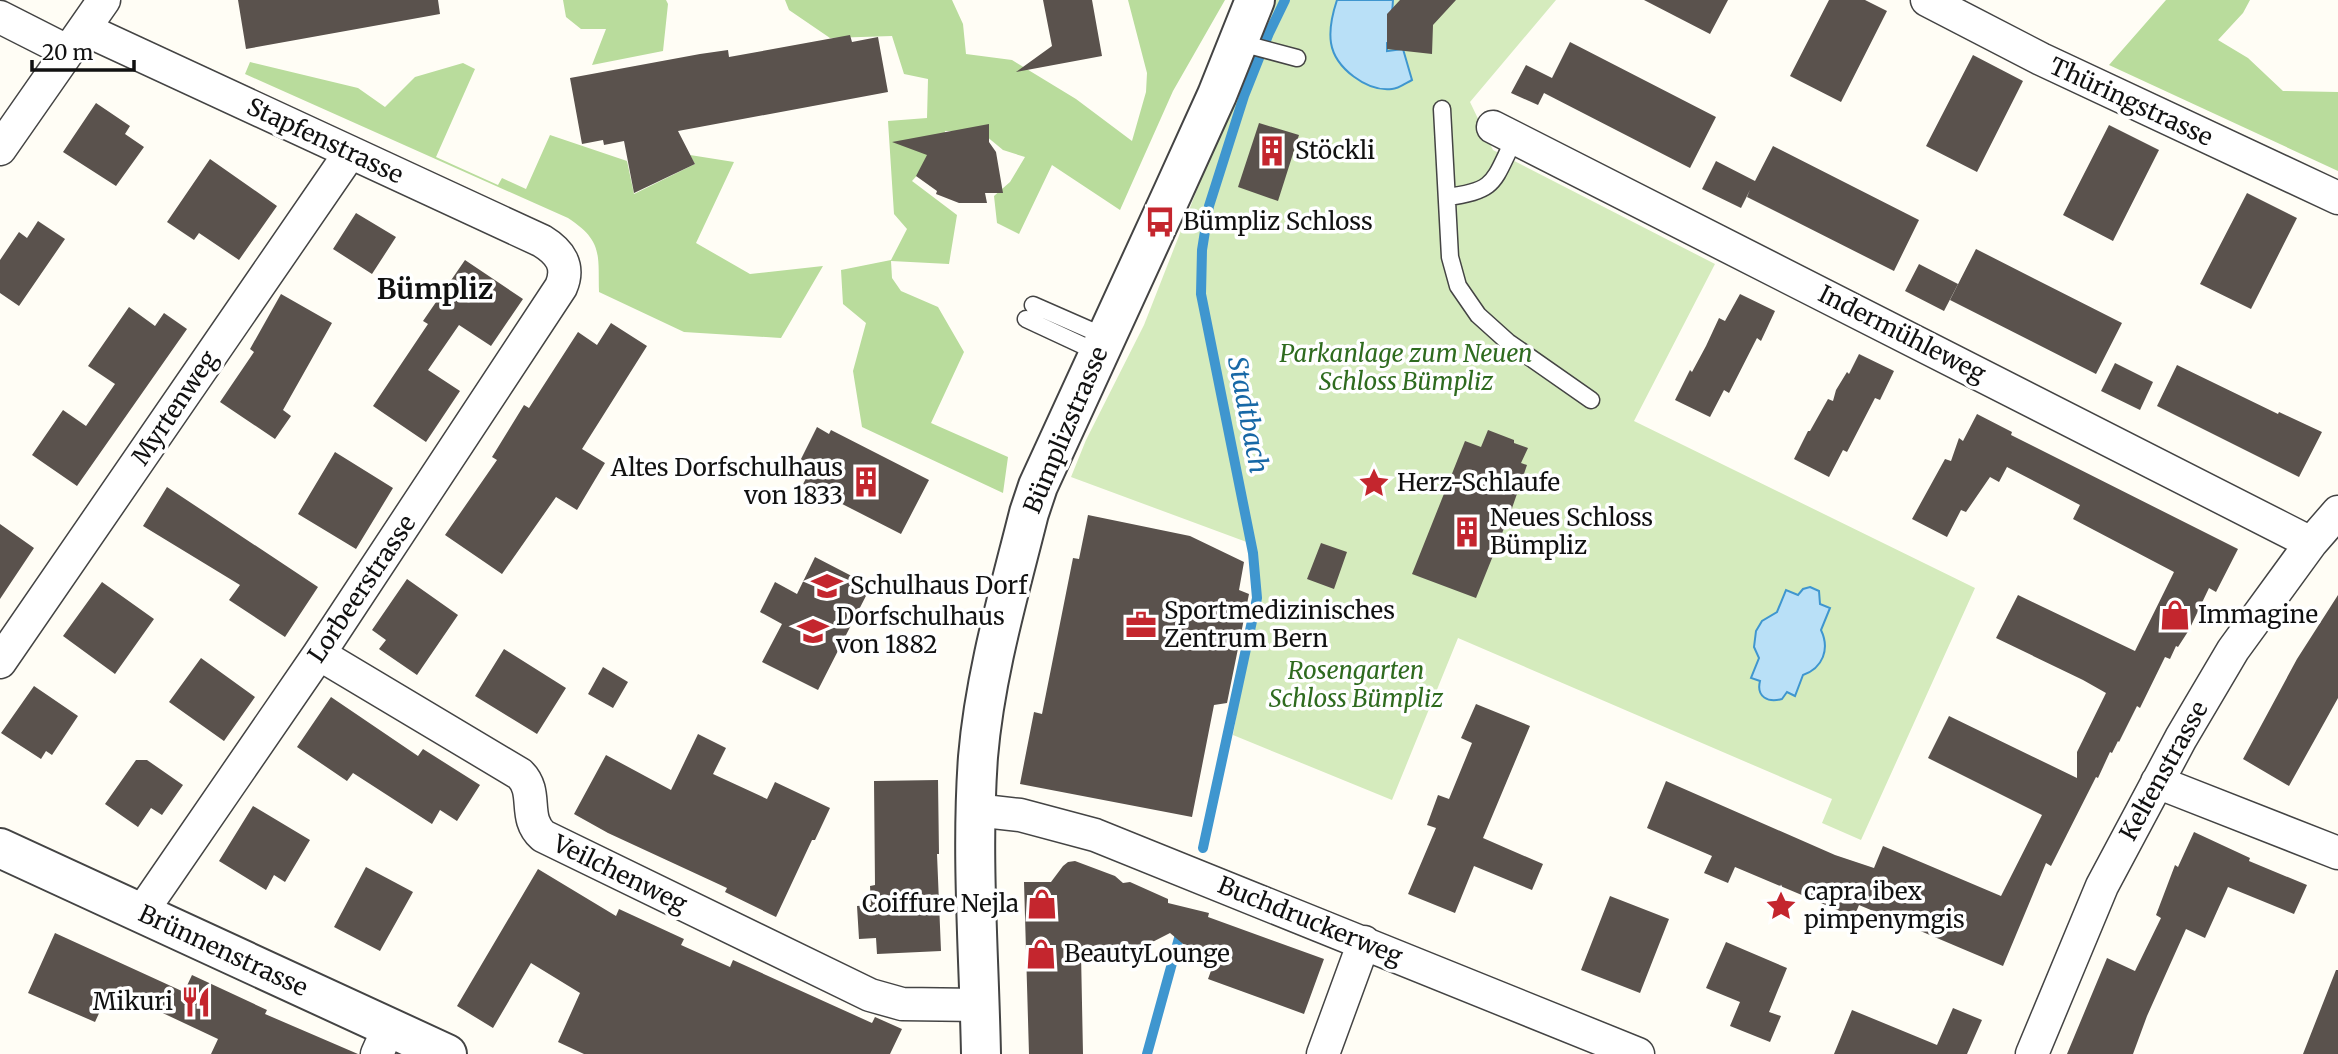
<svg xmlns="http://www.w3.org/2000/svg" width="2338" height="1054" viewBox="0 0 2338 1054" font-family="Merriweather,serif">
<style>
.green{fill:#d5ebbd}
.forest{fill:#b9dc9c}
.water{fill:#b9e0f7;stroke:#3f96cf;stroke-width:2}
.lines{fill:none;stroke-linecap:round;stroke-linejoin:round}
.stream{stroke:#3f96cf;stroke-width:10}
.building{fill:#5a524d}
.service-casing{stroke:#444;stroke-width:19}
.minor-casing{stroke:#444;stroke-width:35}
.tertiary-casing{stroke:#444;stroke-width:42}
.service{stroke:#fff;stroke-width:16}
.minor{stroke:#fff;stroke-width:32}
.tertiary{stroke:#fff;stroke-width:38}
.labels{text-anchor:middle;stroke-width:7;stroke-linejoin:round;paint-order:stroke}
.street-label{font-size:24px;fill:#111;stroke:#fff}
.poi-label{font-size:24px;fill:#111;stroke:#fff;text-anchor:start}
.park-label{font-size:24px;font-style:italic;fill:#2f6b1f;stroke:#fff}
.water-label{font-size:26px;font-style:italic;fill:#1768a6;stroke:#fff}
.quarter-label{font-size:28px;font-weight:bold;fill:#111;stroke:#fff}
</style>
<rect width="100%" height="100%" fill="#fffdf5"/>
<path class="green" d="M1274,0H1337L1331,37L1345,70L1396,51H1387L1393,0H1556L1470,102L1493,150L1715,264L1634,421L1975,588L1861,840L1822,823L1832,799L1458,638L1392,800L1233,735L1257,597L1252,544L1071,477L1086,440L1144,325L1260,29Z"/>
<path class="forest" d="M563,0H666L668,4L663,51L592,65L606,29H581L566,17Z
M785,0H952L963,24L966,54L1012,60L1076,99L1132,141L1146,92L1147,73L1128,0H1225L1173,91L1120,210L1052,165L1019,234L997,223L994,196L1010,182L1025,157L1003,150L980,131H945L943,147L912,181L957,215L949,264L891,261L892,278L901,291L938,307L964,352L931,423L1008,457L1003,493L862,427L853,371L866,323L843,304L841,270L891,260L907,229L894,214L888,121L927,118L928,79L904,74L892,36L830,38L789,10Z
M2166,0H2250L2243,13L2218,40L2248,58L2283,91L2338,92V171L2109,65Z
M250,62L358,88L385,107L415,77L463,63L475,69L436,157L498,185L502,178L526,189L550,135L627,161L634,194L695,164L690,155L734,162L696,243L750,274L823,266L781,338L684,332L599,292C598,254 603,241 568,218L245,74Z"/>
<path class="water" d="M1337,0H1393L1390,42L1387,43V51L1403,49L1412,80C1406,83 1398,89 1392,89C1367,92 1335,68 1331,43C1329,30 1333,12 1337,0Z
M1810,587L1819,591L1820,604L1830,608L1821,630C1830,649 1823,668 1803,675L1795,696L1787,692L1782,699C1768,703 1756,697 1760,681L1751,678L1759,658L1754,647L1756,631L1762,621L1777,612L1786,590L1798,595L1803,589Z"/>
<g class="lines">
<path class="stream" d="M1203,848L1257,598L1253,553L1201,294L1202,250L1209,206L1244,96L1269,33L1285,0
M1147,1054L1179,938"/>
</g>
<path class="building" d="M238,0H438L440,14L246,49Z
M1043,0H1092L1102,56L1016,72L1052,46Z
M1400,0H1456L1433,25L1432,54L1387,49V14Z
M1644,0H1728L1710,34Z
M1829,0H1865L1887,11L1841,102L1790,76Z
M850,35L852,42L878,37L888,92L678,131L695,164L634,193L624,141L604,145L603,140L582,144L570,78L700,54L728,50L729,57Z
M1570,42L1716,117L1690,168L1544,93L1538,105L1511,93L1526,65L1552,78Z
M1973,55L2023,81L1977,172L1926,146Z
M96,103L130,126L125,134L144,147L116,186L63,152Z
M1259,123L1299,135L1278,201L1238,187Z
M989,124V142L996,152L1003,193H985L987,203H959L936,194L937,191L916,176L927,155L892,142Z
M2109,125L2159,150L2113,241L2063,215Z
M1773,146L1919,220L1894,271L1747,197L1750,190L1741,208L1702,189L1716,161L1755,181Z
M210,159L277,206L239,260L199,233L194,240L167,222Z
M2247,193L2297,218L2251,309L2200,284Z
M356,213L396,237L372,274L333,249Z
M38,221L65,239L19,306L0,293V260L19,232L27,238Z
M1976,249L2122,323L2096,374L1950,300Z
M465,260L523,299L491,346L459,325L428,370L460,391L426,442L373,406L428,324L423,321Z
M1919,264L1958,284L1944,311L1905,291Z
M281,294L332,323L283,410L291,416L275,439L220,402L254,352L250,349Z
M1740,294L1775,311L1761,341L1757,338L1729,393L1724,390L1710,417L1675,400L1690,370L1692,372L1706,346L1719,318L1725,321Z
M129,307L155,326L164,313L187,329L77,486L32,455L63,410L86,426L115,384L88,366Z
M611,323L647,346L582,449L605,463L577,510L556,497L502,574L445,535L497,460L492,457L524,405L529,408L578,332L597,345Z
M1859,354L1894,371L1880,400L1875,398L1847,452L1843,450L1829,477L1794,459L1808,431H1810L1828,399L1833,401L1836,390L1847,372L1849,374Z
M2115,363L2153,382L2140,410L2101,391Z
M2177,365L2278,414L2279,412L2322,432L2299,477L2157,406Z
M1977,414L2012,432L2011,435L2238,549L2216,592L2209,588L2189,630L2178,647L2176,646L2170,659L2165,657L2140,708L2137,706L2119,742L2118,741L2112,753L2110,752L2098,778L2096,777L2051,866L2046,863L2003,966L1859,905L1854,917L1735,867L1728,883L1704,873L1712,856L1647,828L1666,781L1835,855L1874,868L1883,846L2001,896L2042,815L1928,758L1949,716L2077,778V752L2106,693L2083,680L1996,638L2018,595L2135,651L2174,572L2073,519L2080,505L2007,467L1999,482L1990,477L1966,512L1961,510L1947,537L1912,519L1945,459L1951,461L1959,438L1963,441Z
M817,427L829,434L831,430L929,480L901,534L803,484L809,473L797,467Z
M1488,430L1514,440V443L1528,448L1521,463L1527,465L1511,511L1476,598L1412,574L1465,441L1481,447Z
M335,452L393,488L356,549L298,514Z
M167,487L318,587L285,637L229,600L240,585L143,526Z
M1088,515L1190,536L1244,562L1239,590L1249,594L1227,703L1214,705L1192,817L1020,784L1034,712L1042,714L1073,558L1079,559Z
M0,524L34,548L0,599Z
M1321,543L1347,552L1334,589L1307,579Z
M815,557L871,586L818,690L762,662L782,624L760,612L775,582L797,594Z
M407,579L458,615L417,675L379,649L386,640L372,630Z
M102,582L154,619L115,674L63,636Z
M2338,595V698L2289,786L2243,759L2297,659Z
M504,649L566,688L537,734L475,696Z
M201,658L255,697L224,741L169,702Z
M603,667L628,682L613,708L588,694Z
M34,686L78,716L52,755L46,751L41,759L1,733Z
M331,697L418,756L423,749L480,785L457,821L440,810L432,824L353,773L347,781L297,747Z
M1476,704L1530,726L1483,838L1543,864L1532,890L1474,866L1455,913L1408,894L1436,828L1427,825L1438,795L1449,799L1472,743L1461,738Z
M698,734L726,748L713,774L767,799L775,782L830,808L815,840H812L776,917L725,892L727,888L608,833L574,814L606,755L671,790Z
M136,760H147L183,785L162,815L151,808L138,827L105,804Z
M938,780L939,854H937L941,951L877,954L876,938L859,939L857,906L871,905L870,886L875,885L874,781Z
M253,806L310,840L285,882L274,875L266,890L219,861Z
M2194,832L2250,858L2249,861L2307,885L2294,914L2228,887L2205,938L2186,929L2147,1016L2133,1054H2067L2107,958L2135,971L2161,918L2156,915L2175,865L2178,867Z
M1075,861L1115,876L1123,883L1130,882L1168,899V903L1209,913L1208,917L1324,959L1304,1014L1208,979L1212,968L1170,933L1131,953H1081L1083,1054H1029L1024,882H1051L1063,866L1068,862Z
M366,867L413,892L380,951L334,927Z
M538,869L616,916L619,909L684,939L681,945L730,967L733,960L872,1023L875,1017L902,1029L890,1054H584L558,1042L580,993L531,963L493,1028L457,1006Z
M1610,896L1669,919L1640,993L1581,970Z
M55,933L184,992L192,975L267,1010L265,1014L358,1054H211L218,1039L135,1000L131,1007L107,996L95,1022L28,993Z
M1726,942L1787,968L1769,1012L1781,1016L1770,1042L1730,1026L1740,1002L1706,988Z
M2336,970H2338V1054H2303Z
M1953,1008L1982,1020L1967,1054H1834L1852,1010L1937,1045Z"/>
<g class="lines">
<g class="service-casing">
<path id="service" d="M1237,42L1297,58
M1442,109L1450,257L1458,286L1478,315L1508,342L1591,400
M1447,197C1498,191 1493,180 1515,138
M1033,305L1106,337
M1026,319L1099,353"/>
</g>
<g class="minor-casing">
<path id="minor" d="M1927,0L2041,59L2338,198
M0,17L67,51
M84,29L542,241C560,252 570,266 561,287L319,654L141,913
M1493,127L2311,543
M0,149L104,0
M319,654L520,774C539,793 522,817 543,836L870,995L902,1004L980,1005
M0,662L350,153
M2157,782L2338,853
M975,810L1020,815L1095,835L1638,1054
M377,1054L389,1027
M1323,1054L1364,942
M2032,1054L2102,886L2181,738L2233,650L2311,543L2338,512"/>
</g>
<g class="tertiary-casing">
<path id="tertiary" d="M0,848L447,1054
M981,1054C979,955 971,855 978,757C985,674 1009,593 1029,513L1038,486L1173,192L1217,95L1255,0"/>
</g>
<use href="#service" class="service"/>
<use href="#minor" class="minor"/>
<use href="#tertiary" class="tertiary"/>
</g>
<defs>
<g id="building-bare" transform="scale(2.415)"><path d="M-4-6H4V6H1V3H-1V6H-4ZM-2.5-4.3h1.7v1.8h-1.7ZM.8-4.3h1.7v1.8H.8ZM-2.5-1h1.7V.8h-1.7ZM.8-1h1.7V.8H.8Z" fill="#c4262e" stroke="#fff" stroke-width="2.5" paint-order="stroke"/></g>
<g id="bus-bare" transform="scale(2.415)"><path d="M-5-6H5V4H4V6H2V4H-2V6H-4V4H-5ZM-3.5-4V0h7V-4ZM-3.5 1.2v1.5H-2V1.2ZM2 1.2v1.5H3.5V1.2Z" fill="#c4262e" stroke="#fff" stroke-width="2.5" paint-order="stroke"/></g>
<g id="sight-bare" transform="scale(2.415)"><path d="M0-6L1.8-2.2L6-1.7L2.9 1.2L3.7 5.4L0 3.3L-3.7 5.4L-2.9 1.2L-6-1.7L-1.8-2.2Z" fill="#c4262e" stroke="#fff" stroke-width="2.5" paint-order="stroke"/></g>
<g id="school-bare" transform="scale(2.415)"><path d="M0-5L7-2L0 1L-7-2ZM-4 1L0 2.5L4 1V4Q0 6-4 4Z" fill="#c4262e" stroke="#fff" stroke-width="2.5" paint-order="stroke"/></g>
<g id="shop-bare" transform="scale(2.415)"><path d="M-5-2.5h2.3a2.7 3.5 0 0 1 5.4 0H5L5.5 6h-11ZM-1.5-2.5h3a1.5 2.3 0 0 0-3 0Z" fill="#c4262e" stroke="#fff" stroke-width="2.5" paint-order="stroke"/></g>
<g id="office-bare" transform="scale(2.415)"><path d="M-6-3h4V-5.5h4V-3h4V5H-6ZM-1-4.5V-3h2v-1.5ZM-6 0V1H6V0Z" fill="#c4262e" stroke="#fff" stroke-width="2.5" paint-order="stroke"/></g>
<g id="restaurant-bare" transform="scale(2.415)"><path d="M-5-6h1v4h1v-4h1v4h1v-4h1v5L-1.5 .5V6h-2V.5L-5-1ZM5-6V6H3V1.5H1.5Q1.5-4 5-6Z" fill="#c4262e" stroke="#fff" stroke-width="2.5" paint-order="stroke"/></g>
</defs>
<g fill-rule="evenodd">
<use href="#building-bare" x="1272" y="151"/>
<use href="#bus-bare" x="1160" y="222"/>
<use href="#building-bare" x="866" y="482"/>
<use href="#sight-bare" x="1374" y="483"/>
<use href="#building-bare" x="1467" y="532"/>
<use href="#school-bare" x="827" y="586"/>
<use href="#shop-bare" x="2175" y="615"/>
<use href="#office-bare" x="1141" y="625"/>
<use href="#school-bare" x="813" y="631"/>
<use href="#shop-bare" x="1042" y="904"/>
<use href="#sight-bare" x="1781" y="906"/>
<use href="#shop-bare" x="1041" y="954"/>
<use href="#restaurant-bare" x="196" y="1002"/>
</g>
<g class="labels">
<g class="street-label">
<text transform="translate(2131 102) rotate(25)" y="8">Thüringstrasse</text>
<text transform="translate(325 141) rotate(25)" y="8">Stapfenstrasse</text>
<text transform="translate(1902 334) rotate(27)" y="8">Indermühleweg</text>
<text transform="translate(175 408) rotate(-56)" y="8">Myrtenweg</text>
<text transform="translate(1066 430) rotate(-67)" y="8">Bümplizstrasse</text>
<text transform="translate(362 589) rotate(-56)" y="8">Lorbeerstrasse</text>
<text transform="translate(2164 771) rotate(-61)" y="8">Keltenstrasse</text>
<text transform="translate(620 874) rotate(26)" y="8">Veilchenweg</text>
<text transform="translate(1310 921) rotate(22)" y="8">Buchdruckerweg</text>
<text transform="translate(223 951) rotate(25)" y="8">Brünnenstrasse</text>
</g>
<g class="poi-label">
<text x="1295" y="159">Stöckli</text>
<text x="1183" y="230">Bümpliz Schloss</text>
<text x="843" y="476" text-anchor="end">Altes Dorfschulhaus<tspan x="843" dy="28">von 1833</tspan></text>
<text x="1397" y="491">Herz-Schlaufe</text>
<text x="1490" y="526">Neues Schloss<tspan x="1490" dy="28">Bümpliz</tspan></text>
<text x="850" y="594">Schulhaus Dorf</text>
<text x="1164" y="619">Sportmedizinisches<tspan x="1164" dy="28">Zentrum Bern</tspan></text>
<text x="2198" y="623">Immagine</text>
<text x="836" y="625">Dorfschulhaus<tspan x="836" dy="28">von 1882</tspan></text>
<text x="1804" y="900">capra ibex<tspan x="1804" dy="28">pimpenymgis</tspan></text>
<text x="1019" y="912" text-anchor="end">Coiffure Nejla</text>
<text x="1064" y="962">BeautyLounge</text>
<text x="173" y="1010" text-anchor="end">Mikuri</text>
</g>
<g class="park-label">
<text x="1406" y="362">Parkanlage zum Neuen<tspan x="1406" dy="28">Schloss Bümpliz</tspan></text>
<text x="1356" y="679">Rosengarten<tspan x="1356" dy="28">Schloss Bümpliz</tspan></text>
</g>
<g class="water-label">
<text transform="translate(1248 415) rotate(79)" y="9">Stadtbach</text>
</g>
<g class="quarter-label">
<text x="435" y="299">Bümpliz</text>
</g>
</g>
<path d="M32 60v10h102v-10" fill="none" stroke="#111111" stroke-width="3.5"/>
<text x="42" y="60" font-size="21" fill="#111111" stroke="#ffffff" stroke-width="5" paint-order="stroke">20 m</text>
</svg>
